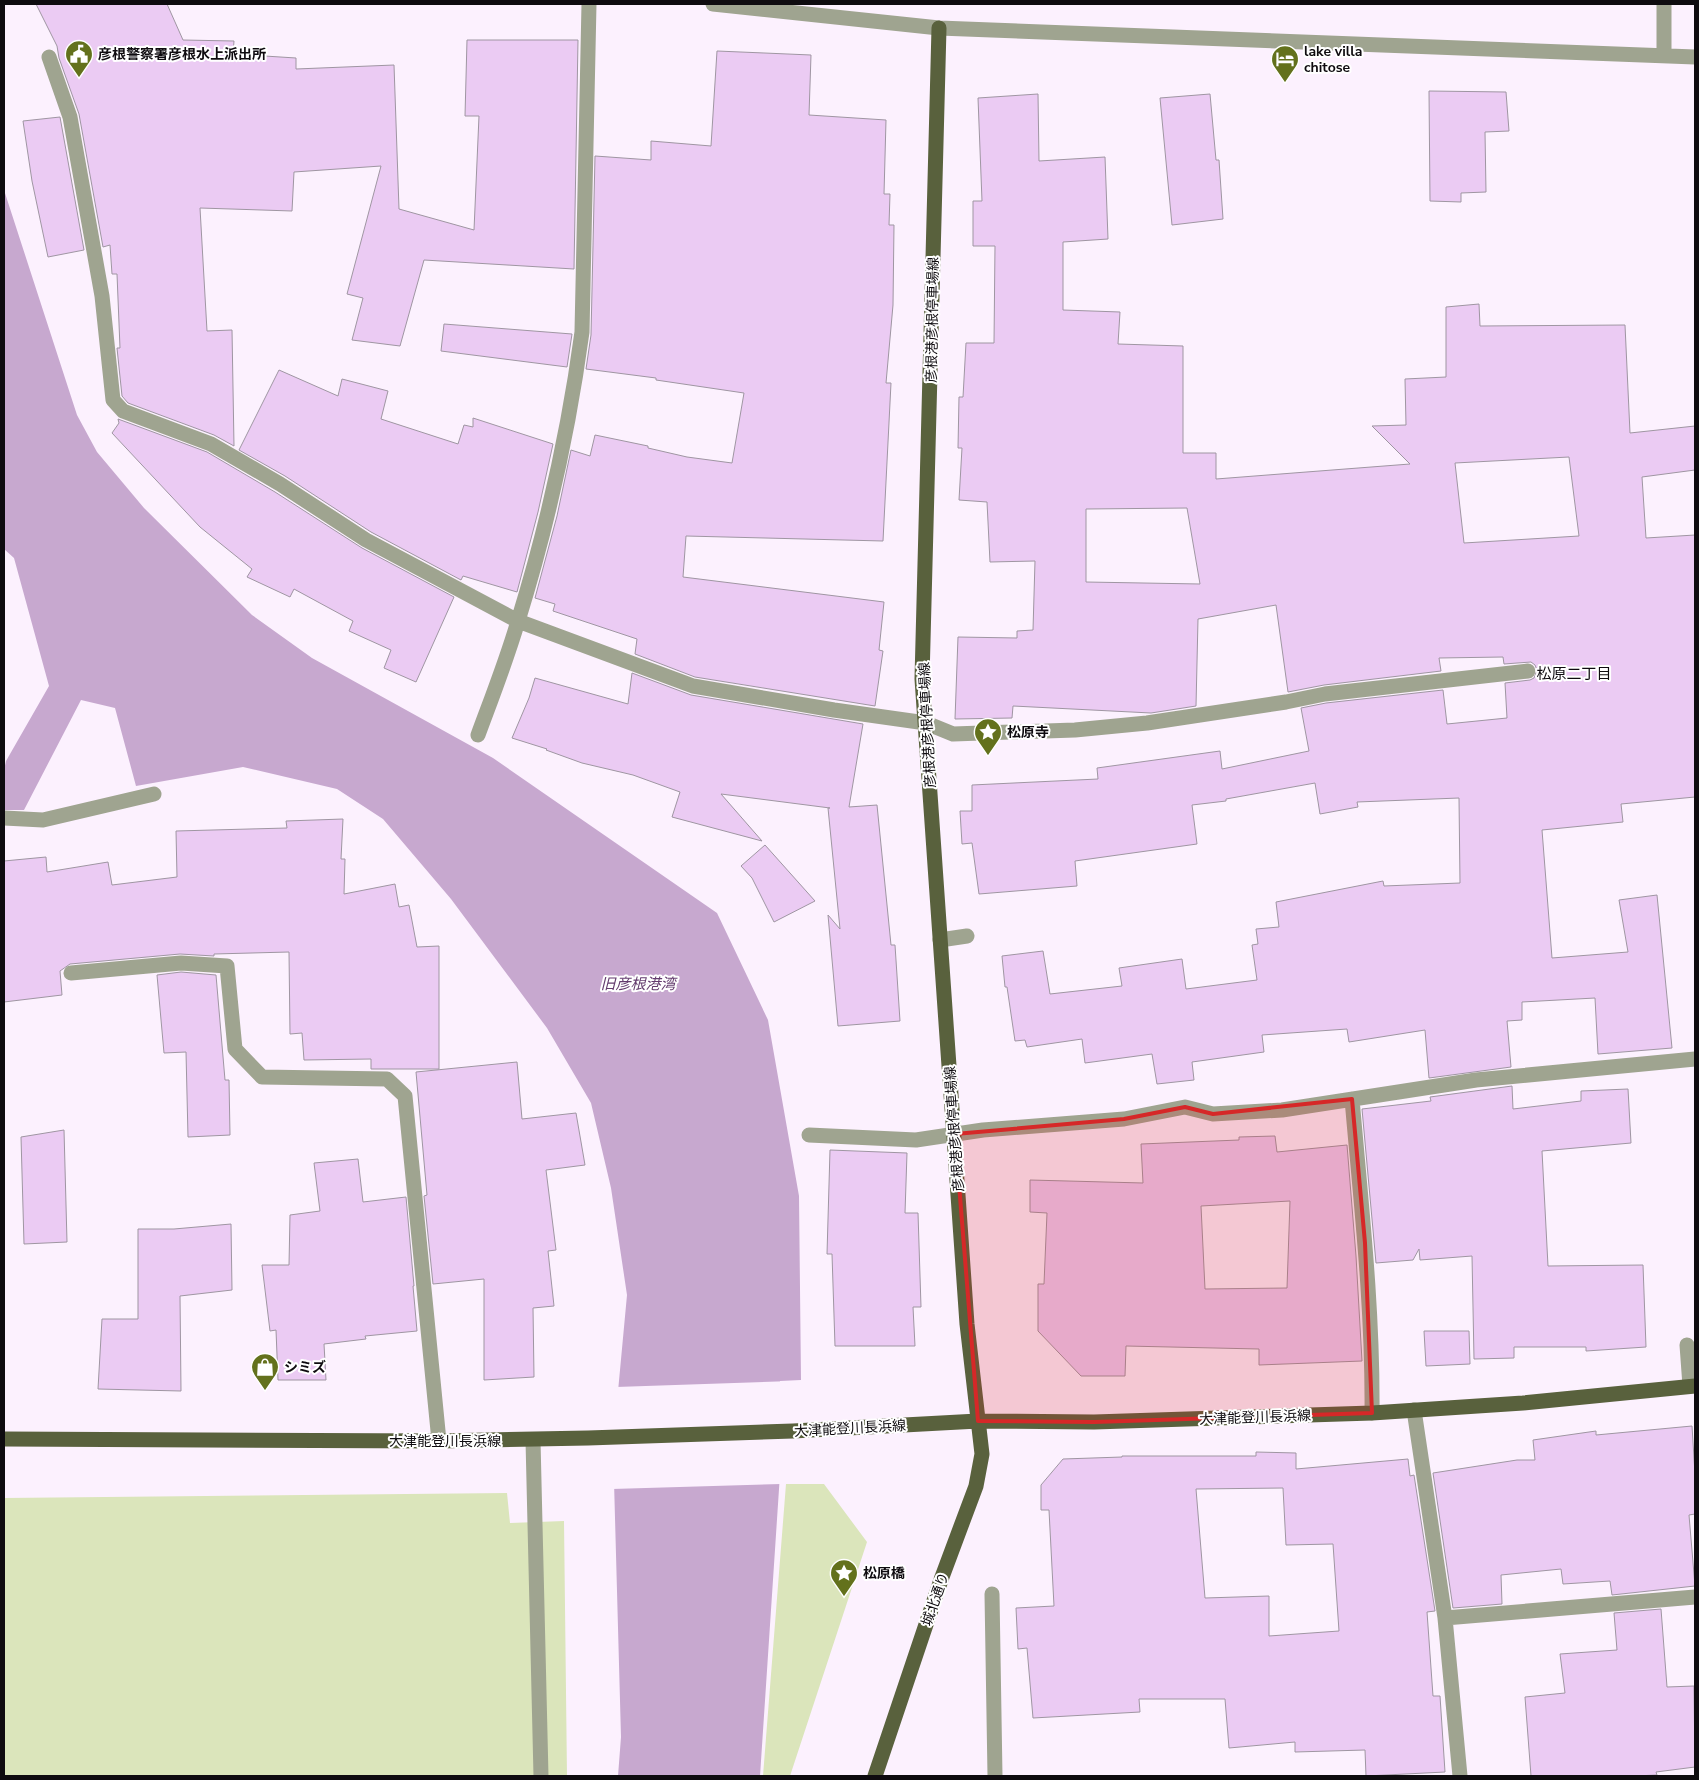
<svg xmlns="http://www.w3.org/2000/svg" width="1699" height="1780" viewBox="0 0 1699 1780" font-family="'Nunito Sans','Noto Sans JP',sans-serif">
<style>
.green{fill:#dbe5bb}
.water{fill:#c7a8cf}
.pier{fill:#fcf1fe}
.building{fill:#ebcbf3;stroke:#9f96a2;fill-rule:evenodd}
.lines{fill:none;stroke-linecap:round;stroke-linejoin:round}
.minor{stroke:#9fa490;stroke-width:15}
.major{stroke:#59613d;stroke-width:15}
.marked{fill:#d62828;fill-opacity:0.2;stroke:#d62828;stroke-width:4;stroke-linejoin:round}
.labels{text-anchor:middle;stroke-width:4;stroke-linejoin:round;paint-order:stroke}
.poi-label{font-size:14px;font-weight:bold;fill:#0e0b0f;stroke:#fff;text-anchor:start}
.street-label{font-size:14px;fill:#0e0b0f;stroke:#fff}
.neighbourhood-label{font-size:15px;fill:#0e0b0f;stroke:#fff}
.water-label{font-size:15px;font-style:italic;fill:#633b6d;stroke:#fff}
</style>
<rect width="100%" height="100%" fill="#fcf1fe"/>
<path class="green" d="M786,1484H824L867,1542L790,1776H763Z
M507,1493L510,1523L564,1521L567,1776H4V1498Z"/>
<path class="water" d="M4,190L77,415L97,452L144,508L252,615L312,658L493,758L717,913L768,1020L799,1196L801,1380L780,1381V1474L760,1776H618L621,1737L613,1445L627,1295L611,1188L591,1103L547,1028L451,899L383,819L337,789L243,767L136,786L115,708L81,700L24,810H4V770L6,761L49,686L14,558L4,549Z"/>
<path class="pier" d="M792,1381V1383L782,1384L781,1484L612,1489L610,1445L616,1387Z"/>
<path class="building" d="M36,4H167L183,40L234,41L233,54L296,58V69L394,65L399,209L474,230L479,116H465L467,40H578L574,269L424,260L400,346L352,340L363,298L347,294L381,166L294,172L292,211L200,208L207,331L232,330L234,446L214,435L128,403L122,396L117,348H120L117,274H112L110,245L103,247L79,114L59,58L57,46Z
M717,51L811,55L809,115L886,120L884,194H890L889,225H894L893,305L886,383H891L883,541L686,536L683,577L884,602L879,650L883,651L875,706L695,677L635,654L637,639L553,611L555,604L535,598L557,516L571,450L590,456L595,435L648,446V448L687,457L732,463L744,393L656,380V378L586,369L591,335L595,156L651,160V141L711,146Z
M1429,91L1506,92L1509,131L1485,132L1486,192L1461,193V202L1430,201Z
M1038,94L1039,161L1105,157L1108,239L1063,242V310L1120,312L1118,344L1183,346V453H1216V479L1410,464L1372,426L1406,425L1405,379L1446,377V307L1479,304L1480,326L1625,325L1630,433L1695,426V470L1642,477L1646,538L1695,535V797L1621,804L1623,822L1542,830L1552,958L1628,952L1619,900L1657,895L1672,1048L1598,1054L1595,998L1522,1002V1020L1507,1021L1511,1067L1429,1078L1425,1030L1349,1042L1347,1029L1262,1035L1264,1052L1192,1062L1194,1080L1157,1084L1152,1054L1085,1063L1082,1039L1027,1047L1025,1040L1015,1041L1007,987H1005L1002,956L1043,951L1050,994L1122,986L1119,968L1182,959L1186,989L1257,980L1252,945L1258,944L1256,929L1279,927L1276,902L1383,881L1384,886L1460,883L1459,798L1357,802L1358,807L1320,814L1315,783L1226,799V801L1192,805L1197,844L1075,861L1077,886L979,894L972,843L962,844L960,811H972V785L1098,779L1097,768L1220,751L1222,769L1309,751L1301,708L1326,703L1443,690L1447,724L1507,718L1505,683L1530,680L1534,678L1537,670L1535,665L1531,662L1504,664L1503,657L1439,658L1441,671L1324,685L1288,692L1276,605L1198,619L1196,706L1151,713L1013,706L1012,718L955,719L958,637L1017,638V631L1033,630L1035,561L990,562L987,502L959,500L962,448H958L959,397H963L966,343H994L995,246H973V201H982L978,98ZM1569,457L1579,536L1464,543L1455,463ZM1187,508L1200,584L1086,582V509Z
M1210,94L1216,160H1219L1223,219L1172,225L1160,98Z
M60,117L84,250L48,257L32,181L23,121Z
M444,324L572,334L567,367L441,351Z
M279,370L338,396L342,379L388,391L381,419L458,444L464,425L473,427V418L553,444L538,512L517,592L463,576L461,580L371,532L285,476L239,450Z
M118,419L207,452L275,492L362,548L454,597L416,682L384,668L391,650L349,631L353,621L294,589L290,597L247,577L252,569L200,527L112,433L119,423Z
M632,673L691,695L863,724L849,807L877,805L891,945H895L900,1021L838,1026L828,915L840,929L828,808H830L721,794L762,841L672,817L680,792L633,775L582,763L546,750L547,749L512,738L529,698L535,678L628,704Z
M343,819L341,859H345L344,894L395,884L399,907L409,905L417,947L439,946V1069H371V1059L304,1060L302,1033L290,1034L289,952L214,954V956L180,954L70,964L60,971L62,995L4,1002V861L46,857L47,872L108,862L112,885L177,877L176,831L287,828L286,821Z
M765,845L815,901L774,922L752,878L741,866Z
M181,972L216,975L225,1080H229L230,1135L188,1137L186,1052L164,1053L157,975Z
M517,1062L522,1119L576,1113L585,1165L546,1170L556,1250L548,1251L554,1306L533,1308L534,1377L484,1380V1279L433,1284L424,1196L427,1195L416,1072Z
M1512,1086L1513,1109L1581,1101V1091L1628,1089L1631,1143L1542,1151L1548,1266L1643,1265L1646,1347L1586,1351V1347H1514V1358L1474,1359L1472,1256L1420,1260L1419,1249L1413,1260L1376,1263L1362,1109L1431,1101L1430,1097Z
M64,1130L67,1242L24,1244L21,1137Z
M1275,1136L1277,1152L1347,1145L1356,1256L1362,1361L1259,1365V1349L1126,1346L1125,1376H1081L1038,1331V1284H1044L1047,1213L1030,1212V1180L1143,1183L1141,1144L1239,1140V1137ZM1290,1201L1287,1288L1205,1289L1201,1206Z
M830,1150L907,1153L905,1213H918L921,1307H913L915,1346H835L832,1254H827Z
M358,1159L363,1202L406,1197L414,1286H413L417,1331L365,1336L366,1339L324,1344L326,1380H278L276,1330L270,1331L262,1265H289L290,1215L320,1211L314,1163Z
M231,1224L232,1290L180,1296L181,1391L98,1389L102,1319H138V1229H174Z
M1424,1331H1469L1470,1364L1426,1366Z
M1692,1426L1695,1474V1514L1689,1515L1695,1586L1612,1595L1610,1581L1563,1584L1561,1569L1501,1575L1502,1604L1453,1608L1433,1473L1517,1460H1535L1533,1440L1596,1431V1435Z
M1256,1452L1296,1453V1469L1408,1459L1410,1476L1414,1475L1435,1611L1427,1612L1433,1696H1440L1445,1772L1366,1776L1365,1750L1295,1752V1742L1229,1748L1225,1699H1139L1140,1712L1033,1718L1027,1648L1018,1649L1016,1608L1054,1606L1049,1510H1041V1485L1063,1459L1122,1457V1456H1256ZM1283,1488L1286,1545L1333,1544L1339,1631L1269,1636V1596L1205,1598L1196,1489Z
M1661,1609L1667,1687L1694,1686L1695,1767L1656,1772L1657,1775L1635,1776H1531L1525,1697L1565,1693L1560,1654L1617,1650L1614,1613Z"/>
<g class="lines">
<path class="minor" d="M713,4L939,28L1695,57
M1664,4V56
M49,57L70,117L102,296L113,400L123,411L211,444L280,484L366,540L518,621L693,686L834,710L926,723L953,734L1075,730L1147,723L1286,702L1325,694L1528,671
M478,735C492,697 507,659 518,621C547,527 569,429 582,332L589,4
M4,818L43,820L154,794
M940,940L967,936
M71,973L181,963L227,966L235,1049L262,1077L387,1079L405,1096L439,1441
M1352,1099C1361,1203 1373,1308 1372,1413
M809,1135L916,1140L983,1130L1124,1119L1185,1107L1213,1114L1282,1110L1476,1080L1695,1059
M1687,1345L1690,1386
M1414,1410L1445,1618L1460,1776
M533,1440L541,1776
M992,1594L995,1776
M1445,1618L1695,1597"/>
<path class="major" d="M4,1439L439,1441L588,1438L793,1431L978,1421L1094,1422L1372,1413L1523,1403L1695,1386
M875,1776L942,1577L976,1486L982,1454L967,1324L922,679L939,28"/>
</g>
<path class="marked" d="M1352,1099L1365,1243L1372,1413L1094,1422L978,1421L955,1134L1124,1119L1185,1107L1213,1114Z"/>
<defs>
<g id="civic-pin" transform="scale(1.4375)"><path d="M0 17L-7.5 6A9.5 9.5 0 1 1 7.5 6Z" fill="#63711c" stroke="#fff"/><path d="M-.6-6.5H3V-4.5H.6V-3L4-1V1h2V6H-6V1h2V-1L-.6-3ZM-1.2 2.5V6h2.4V2.5Z" fill="#fff"/></g>
<g id="hotel-pin" transform="scale(1.4375)"><path d="M0 17L-7.5 6A9.5 9.5 0 1 1 7.5 6Z" fill="#63711c" stroke="#fff"/><path d="M-6-4.5h1.5V1H6V5H4.5V3h-9V5H-6ZM-4 0a1.8 1.8 0 1 1 3.6 0ZM.5 0V-2.5h3Q6-2.5 6 0Z" fill="#fff"/></g>
<g id="sight-pin" transform="scale(1.4375)"><path d="M0 17L-7.5 6A9.5 9.5 0 1 1 7.5 6Z" fill="#63711c" stroke="#fff"/><path d="M0-6L1.8-2.2L6-1.7L2.9 1.2L3.7 5.4L0 3.3L-3.7 5.4L-2.9 1.2L-6-1.7L-1.8-2.2Z" fill="#fff"/></g>
<g id="shop-pin" transform="scale(1.4375)"><path d="M0 17L-7.5 6A9.5 9.5 0 1 1 7.5 6Z" fill="#63711c" stroke="#fff"/><path d="M-5-2.5h2.3a2.7 3.5 0 0 1 5.4 0H5L5.5 6h-11ZM-1.5-2.5h3a1.5 2.3 0 0 0-3 0Z" fill="#fff"/></g>
</defs>
<g fill-rule="evenodd">
<use href="#civic-pin" x="79" y="54"/>
<use href="#hotel-pin" x="1285" y="59"/>
<use href="#sight-pin" x="988" y="732"/>
<use href="#shop-pin" x="265" y="1367"/>
<use href="#sight-pin" x="844" y="1573"/>
</g>
<g class="labels">
<g class="poi-label">
<text x="1304" y="56">lake villa<tspan x="1304" dy="16">chitose</tspan></text>
<text x="98" y="59">彦根警察署彦根水上派出所</text>
<text x="1007" y="737">松原寺</text>
<text x="284" y="1372">シミズ</text>
<text x="863" y="1578">松原橋</text>
</g>
<g class="street-label">
<text transform="translate(932 320) rotate(-89)" y="5">彦根港彦根停車場線</text>
<text transform="translate(927 725) rotate(-93)" y="5">彦根港彦根停車場線</text>
<text transform="translate(954 1129) rotate(-94)" y="5">彦根港彦根停車場線</text>
<text transform="translate(1255 1417) rotate(-2)" y="5">大津能登川長浜線</text>
<text transform="translate(850 1428) rotate(-3)" y="5">大津能登川長浜線</text>
<text x="445" y="1446">大津能登川長浜線</text>
<text transform="translate(935 1599) rotate(-71)" y="5">城北通り</text>
</g>
<g class="neighbourhood-label">
<text x="1574" y="679">松原二丁目</text>
</g>
<g class="water-label">
<text x="638" y="989">旧彦根港湾</text>
</g>
</g>
<rect width="1699" height="1780" fill="none" stroke="#0e0b0f" stroke-width="10"/>
</svg>
